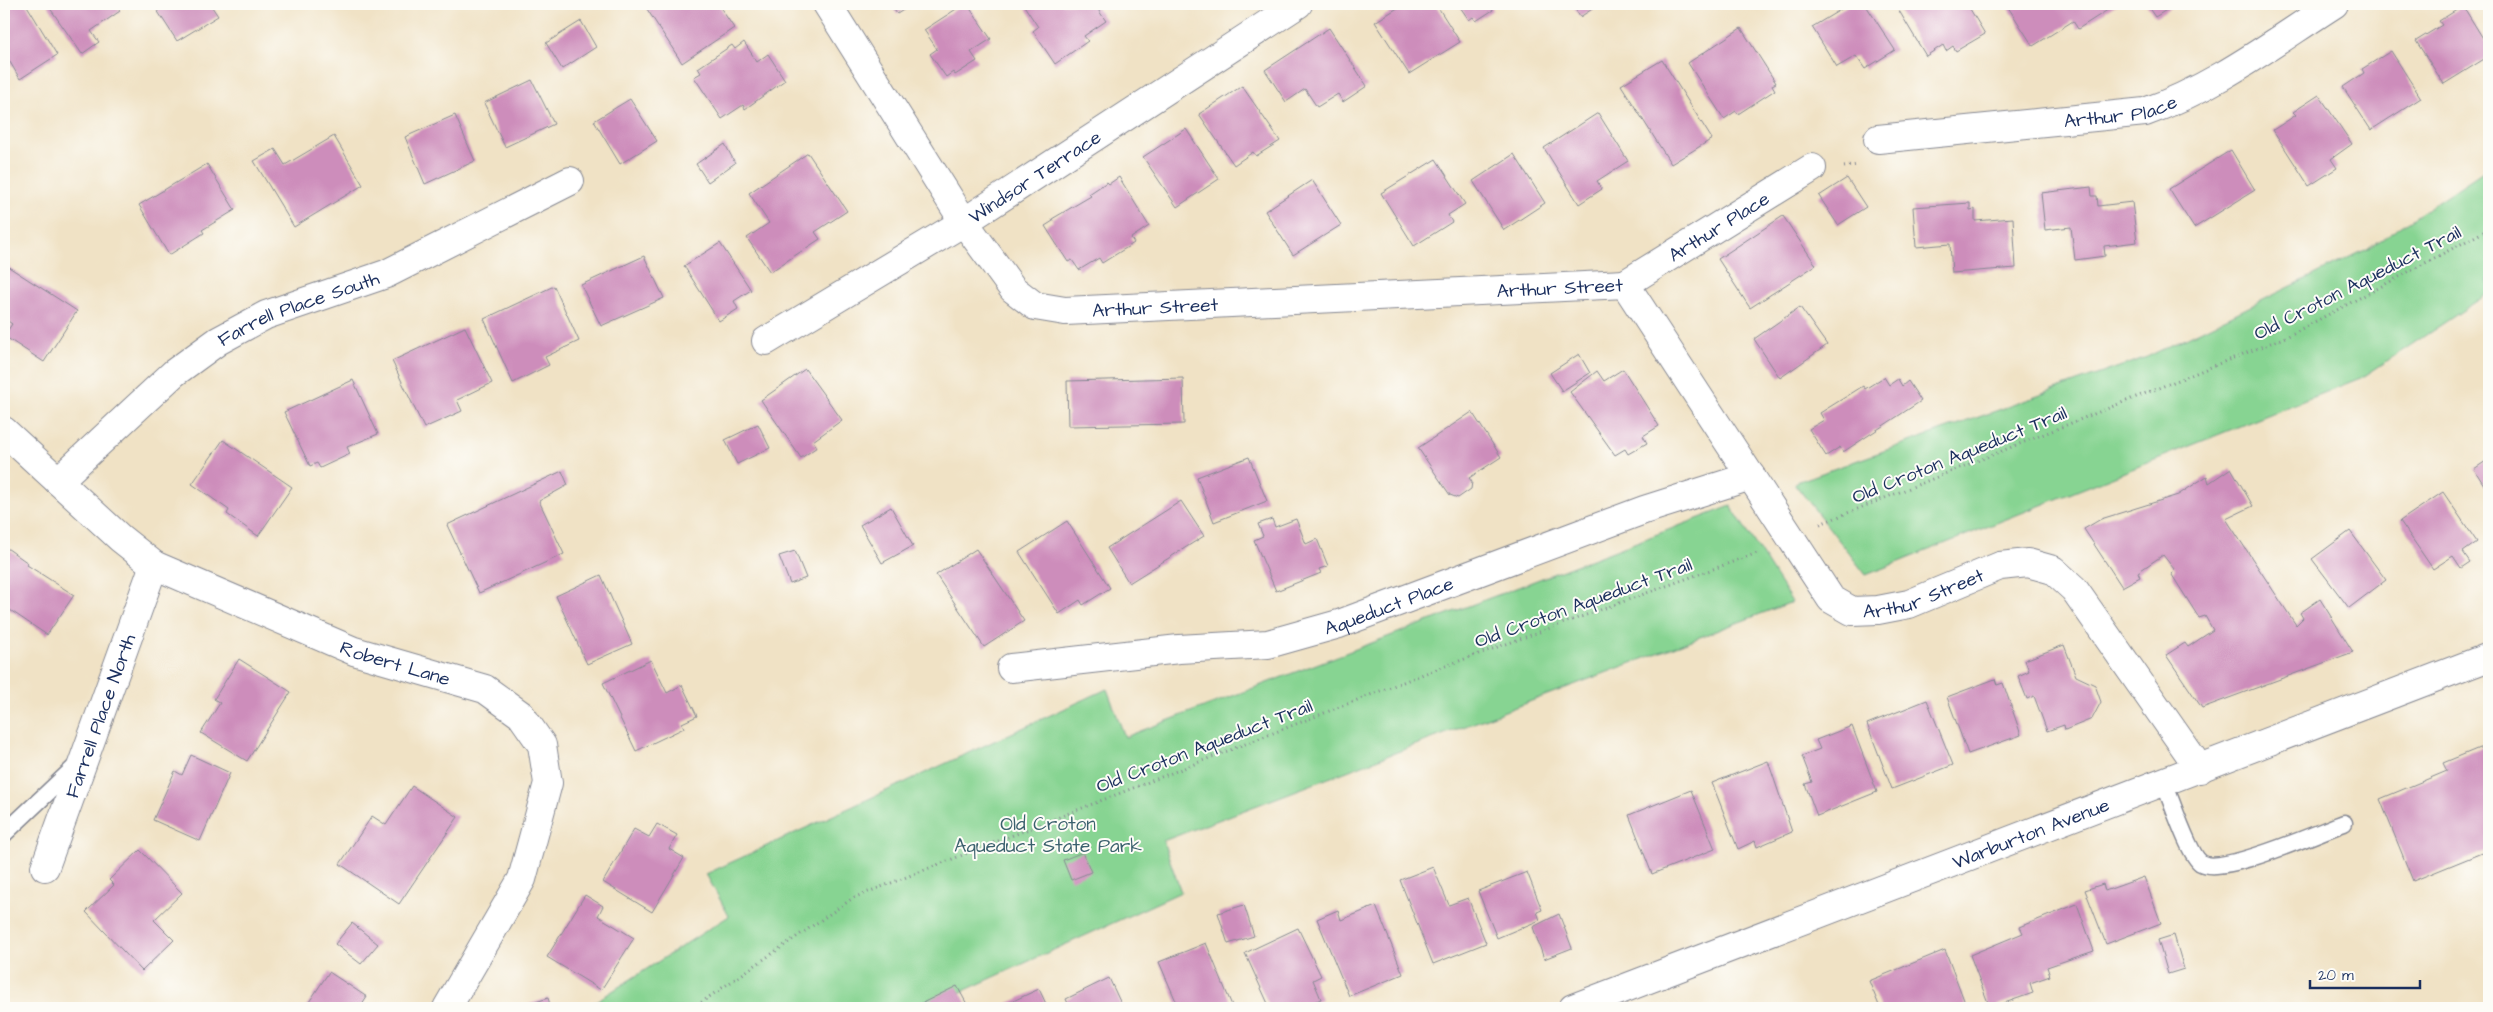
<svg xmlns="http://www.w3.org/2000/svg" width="2493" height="1012" viewBox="0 0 2493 1012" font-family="'Architects Daughter',sans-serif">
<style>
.green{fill:#87d492;stroke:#518278}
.building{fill:#cd8dbb}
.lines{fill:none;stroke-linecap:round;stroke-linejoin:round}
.service-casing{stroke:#868892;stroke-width:19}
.minor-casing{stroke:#868892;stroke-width:30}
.tertiary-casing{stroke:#868892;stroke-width:30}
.path{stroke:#868892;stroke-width:3;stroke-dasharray:1 4;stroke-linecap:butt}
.service{stroke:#fff;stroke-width:16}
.minor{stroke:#fff;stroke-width:28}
.tertiary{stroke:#fff;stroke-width:28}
.labels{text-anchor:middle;stroke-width:4;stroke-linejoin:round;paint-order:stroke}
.street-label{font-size:19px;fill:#1b2f5e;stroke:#fdfcf7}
.park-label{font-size:19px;fill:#3b616e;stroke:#fdfcf7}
</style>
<rect width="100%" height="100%" fill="#fdfcf7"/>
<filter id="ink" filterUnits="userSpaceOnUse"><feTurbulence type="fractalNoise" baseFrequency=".02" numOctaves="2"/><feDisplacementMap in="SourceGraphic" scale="10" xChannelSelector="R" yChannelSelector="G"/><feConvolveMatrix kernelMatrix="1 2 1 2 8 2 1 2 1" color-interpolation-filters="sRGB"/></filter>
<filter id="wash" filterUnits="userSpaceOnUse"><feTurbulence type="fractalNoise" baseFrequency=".0096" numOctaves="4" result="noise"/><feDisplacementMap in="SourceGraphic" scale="20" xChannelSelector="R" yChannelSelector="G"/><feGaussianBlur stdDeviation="1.12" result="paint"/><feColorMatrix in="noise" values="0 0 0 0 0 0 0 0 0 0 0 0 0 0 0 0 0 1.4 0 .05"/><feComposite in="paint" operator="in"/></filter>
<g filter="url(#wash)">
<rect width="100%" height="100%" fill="#f0e2c5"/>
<path class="green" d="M2489,167V293L2363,377L1866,575L1794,483L2147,357L2369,248Z
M1731,506L1792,602L1163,841L1181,892L926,1008H586L729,916L706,874L1107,689L1125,737Z"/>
<g id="blocks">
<path class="building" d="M4,4H26L57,55L20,79L4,52Z
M47,4H115L120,11L91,31L99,42L82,54Z
M153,4H210L218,16L177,41Z
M648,4H710L713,7L718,4L734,28L682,63L645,6Z
M890,4H913L897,14Z
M964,4H967L991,39L971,52L977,61L955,75L953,72L946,77L930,54L937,49L924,30Z
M1023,4H1094L1106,21L1084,36L1088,41L1055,64L1033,31L1038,27Z
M1404,4H1436L1460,42L1409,74L1375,22Z
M1458,4H1494L1491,6L1493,10L1476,21L1473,17L1469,20Z
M1572,4H1600L1580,17Z
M1850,4H1865L1895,50L1865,69L1856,56L1837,67L1812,27Z
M1895,4H1967L1985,34L1956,51L1953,46L1946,51L1943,45L1926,56Z
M2006,4H2117L2078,29L2073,21L2033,46Z
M2146,4H2176L2155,17Z
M2463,6L2489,48V56L2444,84L2416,41L2442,25L2439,21Z
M581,21L596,47L562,69L546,43Z
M1329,28L1367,86L1343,102L1338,94L1317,107L1305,89L1286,102L1265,70Z
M1741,28L1776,83L1772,85L1775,90L1738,114L1736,111L1724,119L1688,63Z
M744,42L757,62L768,54L785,80L745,109L743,105L722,119L694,77L701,73L698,68L732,45L735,49Z
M2391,51L2421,98L2371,130L2343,87L2364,73L2362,69Z
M1662,60L1712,139L1671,164L1621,85Z
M532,80L554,124L505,147L484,103Z
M1242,86L1280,141L1256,156L1253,152L1234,165L1199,114Z
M2319,95L2352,144L2331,159L2337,168L2309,186L2273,130L2296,115L2293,112Z
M630,99L657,141L620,164L594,121Z
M1598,113L1628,161L1597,181L1602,189L1579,204L1544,148Z
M455,115L475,161L425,184L405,137Z
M1186,129L1219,179L1177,207L1143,157Z
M334,136L363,185L294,227L254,161L275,149L285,165Z
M725,144L735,163L708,182L696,164Z
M2231,150L2255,190L2194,228L2169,189Z
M808,153L847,211L815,232L820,239L770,272L747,238L769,223L749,193Z
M1514,154L1545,203L1504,230L1473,181Z
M1436,159L1465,204L1448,215L1452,222L1414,246L1381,193Z
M207,164L235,210L202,230L204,233L169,255L139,205Z
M1119,177L1149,226L1131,238L1134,243L1102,263L1099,258L1079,270L1072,260L1068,262L1045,226L1053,221L1052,219L1091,196L1089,194L1107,182L1109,184Z
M1847,178L1866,207L1838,225L1819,196Z
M1312,180L1341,225L1293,255L1265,211Z
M2091,187L2092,196H2097L2098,206L2132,202L2137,242L2104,246L2105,256L2075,260L2071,227L2045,230L2041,193Z
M1970,203V210L1975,209V221L2013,218L2016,268L1952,273L1950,244L1916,247L1913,207Z
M1783,216L1816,265L1750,308L1718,259Z
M720,243L751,290L734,301L738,309L719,321L684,266Z
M4,253L9,256L4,264Z
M644,256L664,298L601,326L581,285Z
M4,264L77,311L44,362L4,336L12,324L4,318Z
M554,286L579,341L545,357L549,365L513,383L484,319Z
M1800,307L1827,345L1780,378L1754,339Z
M465,327L492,383L457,400L462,411L424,428L392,361Z
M1579,354L1590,373L1562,391L1550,373Z
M805,369L842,420L813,441L817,447L801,458L761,400Z
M1623,369L1659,426L1643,436L1647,443L1628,454L1625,449L1615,455L1570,392L1597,371L1604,381Z
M1884,377L1889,385L1898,379L1902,386L1908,381L1921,401L1843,452L1840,447L1826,456L1809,429L1824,420L1820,413L1863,386L1865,389Z
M1183,378L1184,424L1068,426L1067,381Z
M353,380L378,434L347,447L350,454L320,468L317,463L310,466L284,412Z
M1472,412L1501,457L1469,478L1472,482L1471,489L1458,498L1450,495L1418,448Z
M758,424L770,448L737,464L725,440Z
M223,440L292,487L258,536L227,514L229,510L192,484Z
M1249,457L1267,501L1214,522L1197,477Z
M2489,459V493L2474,469Z
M2231,468L2253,506L2226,519L2296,625L2303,618L2300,613L2320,599L2353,652L2202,708L2166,655L2185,643L2188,647L2213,630L2205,616L2199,618L2172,575L2174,569L2163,555L2138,572L2140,577L2122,587L2084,529L2101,519L2178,495L2207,476L2209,483Z
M562,471L568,485L539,501L564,554L479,593L447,525Z
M2443,492L2477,542L2463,552L2470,562L2461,568L2453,556L2433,569L2400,521Z
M1181,501L1204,536L1129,583L1107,548Z
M891,507L913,546L882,563L860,525Z
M1272,519L1275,527L1296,519L1306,544L1317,539L1328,566L1319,569L1321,573L1276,591L1254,540L1263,536L1258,524Z
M1067,521L1110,588L1083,605L1080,600L1059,614L1019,552Z
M2350,531L2386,580L2349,608L2312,559Z
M4,546L28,563L27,565L74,595L47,635L4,606Z
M976,549L1024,621L984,647L936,575Z
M795,551L806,578L790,584L779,556Z
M601,575L632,644L587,664L556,596Z
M2064,645L2076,676L2095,685L2101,702L2092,719L2065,730L2064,725L2047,731L2034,696L2027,699L2018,676L2029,671L2025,660Z
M239,659L291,692L247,761L201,733L220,703L214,699Z
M651,660L667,693L682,685L697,716L682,723L684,728L636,751L603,683Z
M1995,679L1997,685L2003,683L2021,735L1968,754L1947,697Z
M1927,700L1953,765L1892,789L1867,724Z
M1852,726L1877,792L1817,816L1805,784L1812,782L1802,756L1820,749L1816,740Z
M2489,744V850L2413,881L2380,799L2447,771L2443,763Z
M191,755L230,773L200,841L153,820L175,771L182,775Z
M1768,761L1792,832L1757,847L1755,841L1738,849L1712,783Z
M412,786L458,817L399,904L340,864L372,816L386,825Z
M1691,790L1715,849L1652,874L1629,815Z
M657,824L677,835L669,849L684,858L652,912L603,882L634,829L649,837Z
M140,850L182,893L154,920L174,940L142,971L86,912L114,885L109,880Z
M1083,852L1091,872L1071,880L1063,860Z
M1433,867L1449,905L1468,898L1486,943L1433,964L1400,880Z
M1527,872L1542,910L1537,912L1540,920L1497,938L1478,891Z
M2144,877L2161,923L2106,944L2085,890L2103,884L2105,891Z
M585,895L603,906L598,916L634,938L601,990L547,957Z
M2077,904L2094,951L2047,967L2050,976L2030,983L2033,993L1990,1008L1970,955L2023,933L2020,927Z
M1244,905L1254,936L1228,944L1218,913Z
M1376,906L1403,974L1349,996L1317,919L1338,910L1341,920Z
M1559,914L1572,948L1544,959L1533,927Z
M352,923L378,944L361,964L335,944Z
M1298,928L1321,976L1313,980L1321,999L1299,1008H1270L1245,953Z
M2174,935L2184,969L2168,974L2158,940Z
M1206,943L1233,1008H1179L1159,962Z
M1945,950L1967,1008H1880L1869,981Z
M329,972L367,997L360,1008H305Z
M1109,978L1123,1008H1070L1066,999Z
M957,986L969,1008H912Z
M1039,989L1048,1008H998Z
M548,998L551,1008H518Z"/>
</g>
</g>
<g filter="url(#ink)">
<use href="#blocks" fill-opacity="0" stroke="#868892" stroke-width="1"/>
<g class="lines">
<g class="service-casing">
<path id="service" d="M2164,783C2171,799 2189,855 2201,863C2222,876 2319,832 2344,823
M4,834L78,764"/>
</g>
<g class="minor-casing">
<g id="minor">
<path id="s1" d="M827,4L964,222L1013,289L1035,306L1065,311L1625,284L1831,599L1852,611L1878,610L1909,604L2000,566L2028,563L2053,570L2074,589L2200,769"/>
<path id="s2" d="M1878,139L2145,112C2214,88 2273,43 2334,4"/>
<path id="s3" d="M1625,284L1812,168"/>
<path id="s4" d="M766,341L964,222L1298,4"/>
<path id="s5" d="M4,431L120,538L154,565L354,651L485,689L521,715L542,745L548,783L522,879L447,1008"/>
<path id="s6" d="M58,481L174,373L218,341L266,315L386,274L570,181"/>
<path id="s7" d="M1011,668L1179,649L1268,644L1339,624L1644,510L1751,476"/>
<path id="s8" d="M45,867L154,565"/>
</g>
</g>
<g class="tertiary-casing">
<g id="tertiary">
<path id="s9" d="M1573,1008L2489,657"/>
</g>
</g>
<path class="path" d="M1844,167L1858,165
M1820,524L2288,336L2489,229
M693,1008L853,898L1426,673L1760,552"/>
<use href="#service" class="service"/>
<use href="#minor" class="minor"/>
<use href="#tertiary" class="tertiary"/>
</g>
</g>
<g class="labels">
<g class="street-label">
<text dy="7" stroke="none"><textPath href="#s2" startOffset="244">Arthur Place</textPath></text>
<text dy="7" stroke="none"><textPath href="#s4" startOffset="315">Windsor Terrace</textPath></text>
<text dy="7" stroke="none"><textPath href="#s3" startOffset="110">Arthur Place</textPath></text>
<text transform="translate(2357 282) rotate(-27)" y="7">Old Croton Aqueduct Trail</text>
<text dy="7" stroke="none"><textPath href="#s1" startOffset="894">Arthur Street</textPath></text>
<text dy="7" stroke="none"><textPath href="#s1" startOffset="489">Arthur Street</textPath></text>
<text dy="7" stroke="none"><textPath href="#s6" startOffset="300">Farrell Place South</textPath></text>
<text transform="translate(1959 454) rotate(-22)" y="7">Old Croton Aqueduct Trail</text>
<text dy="7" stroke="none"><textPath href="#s1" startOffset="1434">Arthur Street</textPath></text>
<text transform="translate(1583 602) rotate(-20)" y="7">Old Croton Aqueduct Trail</text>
<text dy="7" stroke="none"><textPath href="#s7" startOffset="385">Aqueduct Place</textPath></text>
<text dy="7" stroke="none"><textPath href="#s5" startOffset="462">Robert Lane</textPath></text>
<text dy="7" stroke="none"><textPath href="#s8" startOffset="161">Farrell Place North</textPath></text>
<text transform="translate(1204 745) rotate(-21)" y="7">Old Croton Aqueduct Trail</text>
<text dy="7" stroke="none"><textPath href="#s9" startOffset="490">Warburton Avenue</textPath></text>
</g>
<g class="park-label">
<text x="1048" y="830">Old Croton<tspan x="1048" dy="22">Aqueduct State Park</tspan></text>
</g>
</g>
<rect width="2493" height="1012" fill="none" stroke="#fdfcf7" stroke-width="20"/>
<path d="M2310 980v8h110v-8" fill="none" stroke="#1b2f5e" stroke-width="2.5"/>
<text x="2318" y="980" font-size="15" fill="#1b2f5e" stroke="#fdfcf7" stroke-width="4" paint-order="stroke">20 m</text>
</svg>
